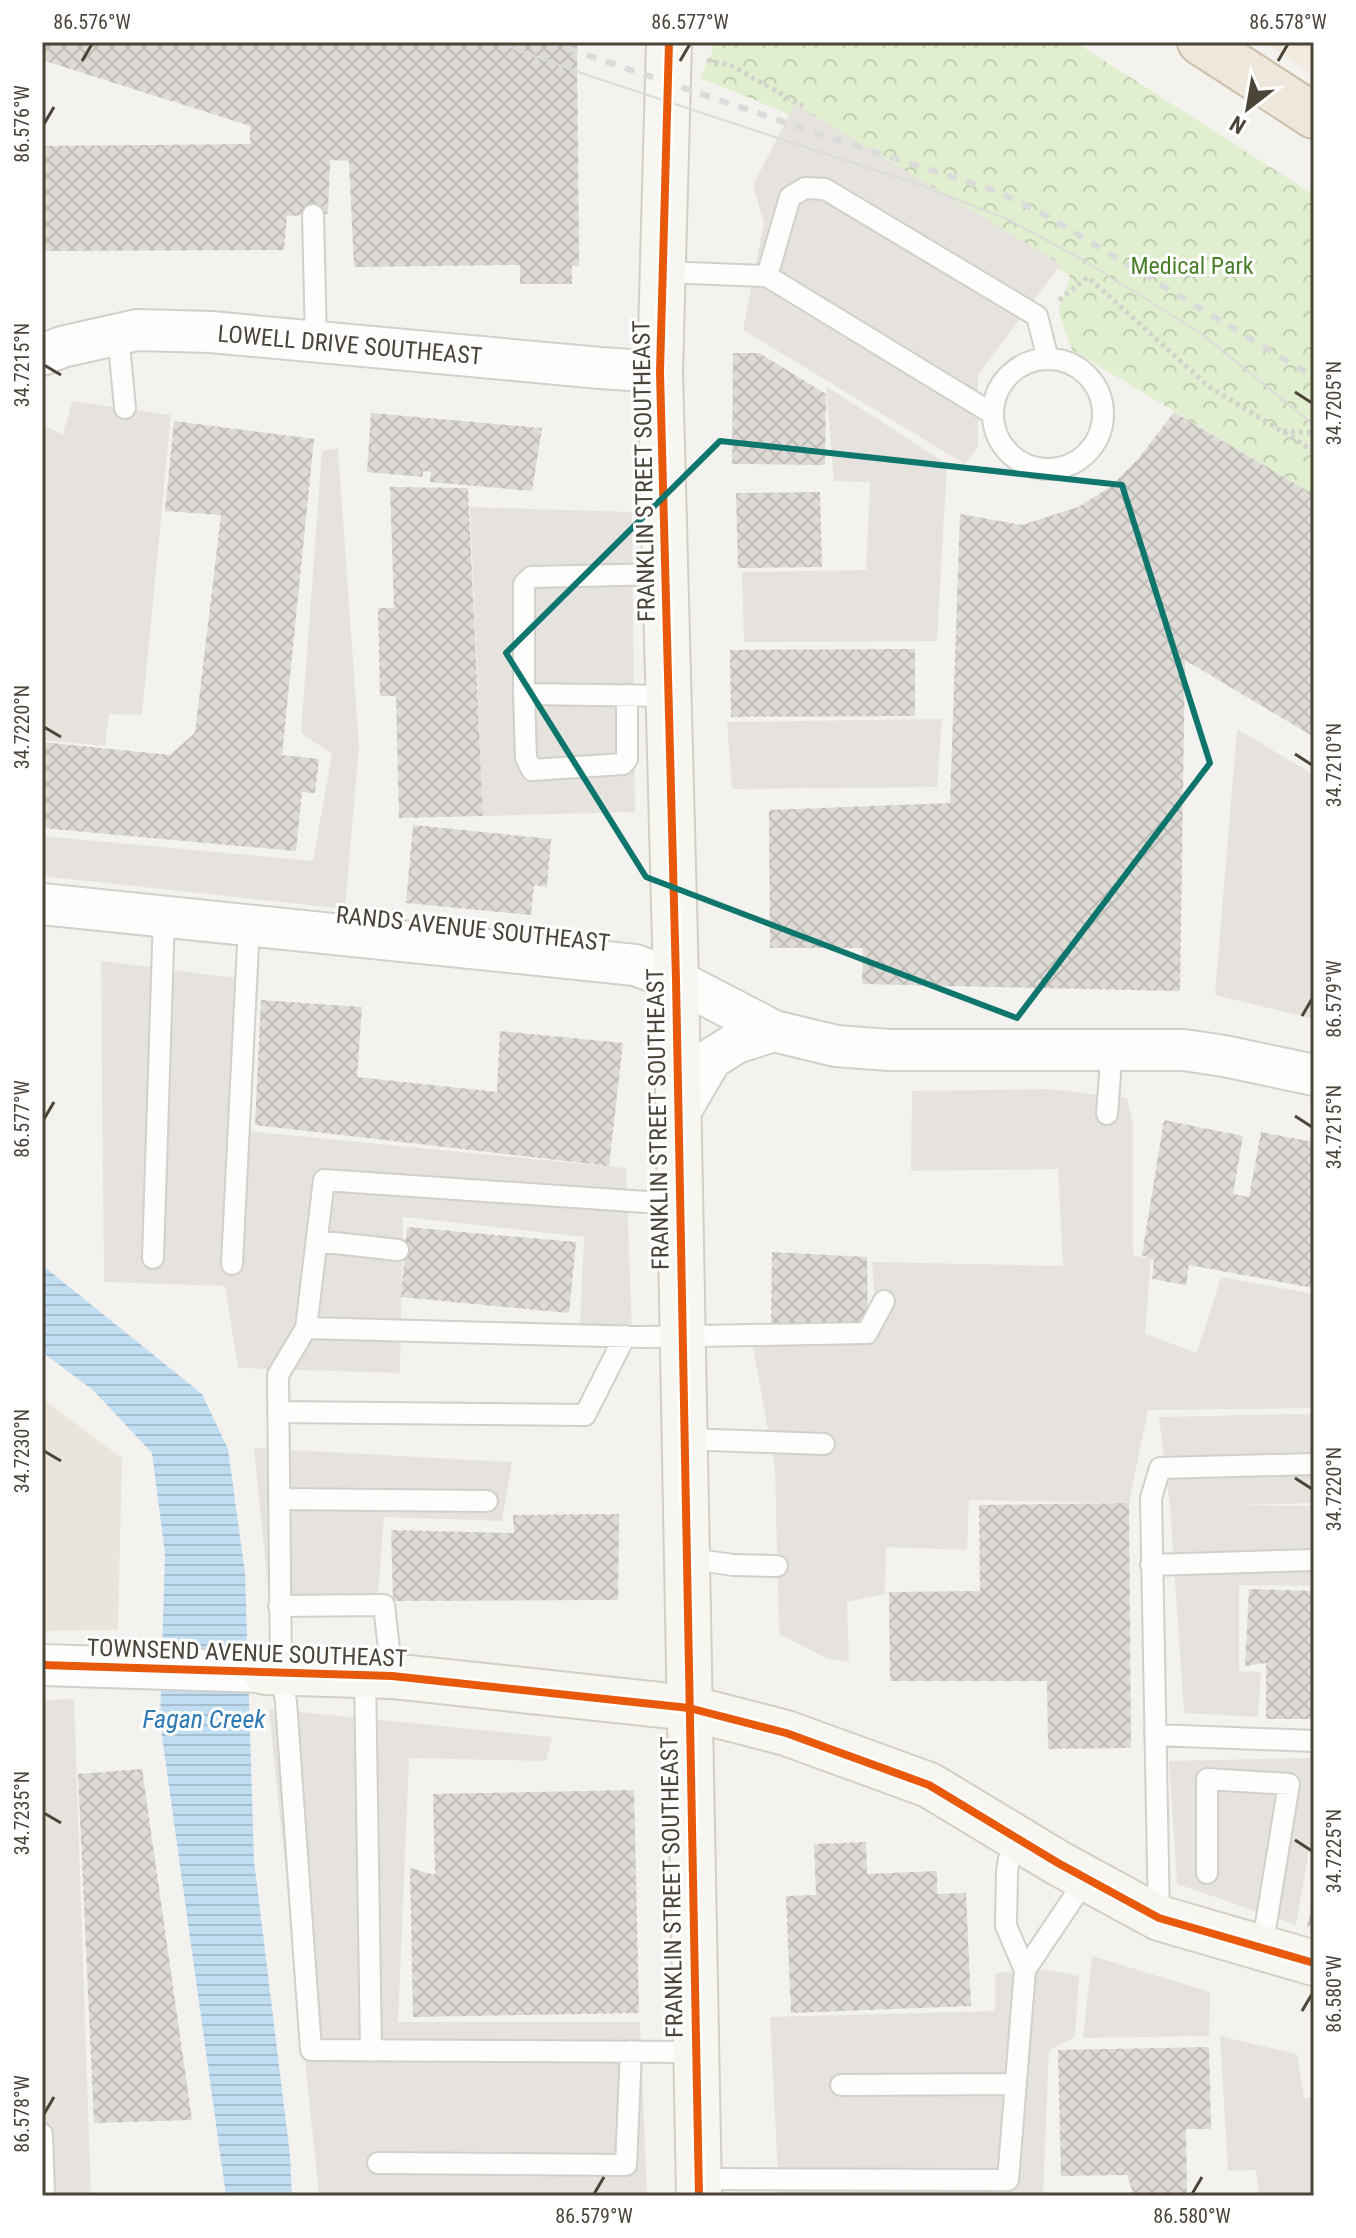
<svg xmlns="http://www.w3.org/2000/svg" width="1356" height="2238" viewBox="0 0 1356 2238" font-family="'Roboto Condensed',sans-serif">
<style>
.commercial{fill:#f3ebdf}
.education{fill:#eae5da}
.park{fill:url(#park-crowns)}
.parking{fill:#e6e3df}
.water{fill:url(#water-rules)}
.building{fill:url(#building-cross-hatch)}
.lines{fill:none;stroke-linecap:round;stroke-linejoin:round}
.lane-casing{stroke:#d2d0cb;stroke-width:24}
.street-casing{stroke:#d2d0cb;stroke-width:44}
.secondary-casing{stroke:#d3cfc5;stroke-width:48}
.highway-casing{stroke:#ccbfa9;stroke-width:48}
.path{stroke:#d3d2cc;stroke-width:5;stroke-dasharray:4 4;stroke-linecap:butt}
.lane{stroke:#fdfdfc;stroke-width:20}
.street{stroke:#fdfdfc;stroke-width:40}
.secondary{stroke:#f7f6f1;stroke-width:44}
.highway{stroke:#ede8db;stroke-width:44}
.tram{stroke:#dbdbda;stroke-width:2}
.rail{stroke:#dbdbda;stroke-width:6;stroke-dasharray:10 10;stroke-linecap:butt}
.cycleway-casing{stroke:#fff;stroke-width:13}
.cycleway{stroke:#e8590c;stroke-width:8}
.marked{fill:none;stroke:#0f766e;stroke-width:6;stroke-linejoin:round}
.ticks{fill:none;stroke:#4b4439;stroke-width:3}
.labels{text-anchor:middle;stroke-width:6;stroke-linejoin:round;paint-order:stroke}
.park-label{font-size:24px;fill:#4a7f2a;stroke:#fff}
.street-label{font-size:24px;fill:#4b4439;stroke:#fff}
.water-label{font-size:26px;font-style:italic;fill:#2e7ab2;stroke:#fff}
.neatline{fill:none;stroke:#4b4439;stroke-width:3}
.ticks-label{font-size:20px;text-anchor:middle;fill:#4b4439}
</style>
<defs>
<pattern id="park-crowns" width="20" height="18" patternUnits="userSpaceOnUse" patternTransform="scale(2)"><rect width="20" height="18" fill="#e1eecf"/><path d="M2 6a3 3 0 1 1 6 0M12 15a3 3 0 1 1 6 0" fill="none" stroke="#c3cdb2"/></pattern>
<pattern id="water-rules" width="6" height="5" patternUnits="userSpaceOnUse" patternTransform="scale(2)"><rect width="6" height="5" fill="#c0ddf1"/><path d="M0 2.5h6" fill="none" stroke="#a6bfcf"/></pattern>
<pattern id="building-cross-hatch" width="8" height="8" patternUnits="userSpaceOnUse" patternTransform="scale(2)"><rect width="8" height="8" fill="#dedbd6"/><path d="M0 0l8 8M0 8l8-8" fill="none" stroke="#c0bdb8"/></pattern>
</defs>
<rect width="100%" height="100%" fill="#f4f2ee"/>
<path class="commercial" d="M1264,42H1314V75Z"/>
<path class="education" d="M42,1398L122,1458L118,1630L42,1631Z"/>
<path class="park" d="M713,42H1075L1314,195V495L1072,350L1058,311L1070,276L982,222L777,109L700,78L712,52Z"/>
<path class="parking" d="M795,104L1061,264L978,375V447L965,464L743,330L764,223L753,185Z
M826,386L947,464L937,641L744,642L742,572L866,570L870,482L834,481Z
M72,401L171,415L142,715L109,714L105,746L42,740V424L63,435Z
M338,448L359,746L345,909L42,876V836L313,861L332,754L301,733L322,451Z
M470,507L632,512L635,812L483,816Z
M942,719L937,787L732,789L727,722Z
M1237,729L1314,775V1019L1215,995Z
M101,961L259,981L246,1131L626,1168L632,1332L580,1325L584,1237L403,1217L400,1373L238,1368L225,1286L104,1282Z
M1049,1089L1127,1098L1133,1125V1255L1151,1259L1145,1334L1197,1353L1221,1277L1314,1294V1408L1148,1410L1129,1503L969,1500L967,1550L886,1547L885,1594L847,1602L849,1662L826,1658L779,1634L775,1469L752,1342H877L872,1262L1063,1266L1058,1169L911,1171L912,1091Z
M1314,1414V1503L1236,1505L1314,1506V1586L1239,1585V1671L1261,1672L1258,1717L1184,1713L1170,1506L1159,1417Z
M254,1448L512,1462L502,1521L384,1517L377,1609H270Z
M74,1699L91,2196H42V1700Z
M269,1709L552,1737L546,1761L409,1758L398,2022H640L647,2196H319Z
M1314,1758V1821L1296,1925L1177,1884L1169,1761Z
M1092,1956L1210,1992L1209,2036L1083,2038Z
M1049,1970L1079,1976L1075,2037L1049,2050L1043,2196H779L770,2017L995,2011V1973Z
M1220,2036L1297,2054L1304,2098H1314V2196H1259L1256,2170L1228,2171Z"/>
<path class="water" d="M42,1265L202,1394L228,1449L245,1573L254,1861L290,2155L292,2196H226L160,1722L165,1553L152,1453L93,1390L42,1352Z"/>
<path class="building" d="M42,42H577L579,266H572V284H520V265L354,267L349,161L330,160L328,214L287,216L284,250L42,251V146L250,144V126L42,60Z
M733,353H759L826,394L825,465L732,464Z
M1174,412L1314,495V737L1185,660L1180,991L862,984L863,948H770L769,810L950,803L960,514L1022,525L1078,507L1110,487L1139,458Z
M371,413L542,428L532,491L430,482L431,472L423,471V477L367,472Z
M174,421L314,439L282,755L319,759L315,793L302,792L296,851L42,828V742L170,755L195,733L221,515L165,511Z
M390,487L468,488L483,816L399,818L396,696H380L378,608H394Z
M820,492L822,567L738,568L736,493Z
M915,649V716L731,717L730,650Z
M413,825L551,839L547,887L534,885L531,915L406,903Z
M261,1000L362,1007L357,1077L497,1092L500,1031L623,1043L609,1166L255,1125Z
M1164,1120L1243,1136L1233,1194L1249,1197L1261,1132L1314,1142V1288L1189,1265L1186,1285L1152,1279L1154,1260L1142,1255Z
M407,1227L576,1242L569,1313L401,1297Z
M772,1252L867,1257L868,1326L771,1325Z
M1129,1503L1131,1748L1048,1749L1047,1681H890L889,1592L980,1591L979,1505Z
M619,1514L618,1600L393,1601L391,1530L514,1533L513,1515Z
M1249,1589L1314,1591V1719H1266V1663L1245,1666Z
M142,1769L192,2120L94,2123L78,1774Z
M634,1790L639,2013L413,2017L410,1868L435,1875L433,1794Z
M866,1842L867,1874L937,1871V1894L966,1893L971,2006L791,2013L786,1896L816,1895L814,1844Z
M1313,1900L1314,1927H1307Z
M1209,2047L1211,2129H1186L1187,2196H1134L1127,2175L1061,2176L1058,2050Z"/>
<g class="lines">
<g class="lane-casing">
<path id="lane" d="M313,215L316,342
M663,272L767,276L993,414
M767,276L790,197L805,188L825,189L1037,316L1048,359
M118,334L125,408
M993 414a55 55 0 1 1 110 0a55 55 0 1 1-110 0Z
M665,574L531,577L524,584V694L668,696
M524,694L526,758L532,770L623,764L627,759V695
M1107,1114L1112,1048
M679,1201L646,1202L324,1180L306,1328L644,1337L867,1333L884,1301
M317,1241L398,1250
M153,1258L164,916
M232,1264L249,925
M306,1328L278,1375L281,1673L286,1702L311,2050L696,2052
M278,1412L585,1415L625,1336
M683,1439L824,1444
M280,1499L487,1501
M685,1558L733,1565L777,1566
M1151,1565L1314,1560
M279,1606L384,1605L392,1676
M365,1675L371,2051
M1155,1735L1314,1741
M1207,1873V1779L1289,1784L1262,1948
M1159,1918L1151,1498L1160,1468L1314,1464
M1025,1970L1086,1879
M841,2085L1015,2084
M42,2134L44,2196
M378,2163L626,2165L631,2051
M698,2179L1008,2180L1025,1970L1006,1926L1007,1871L1013,1836"/>
</g>
<g class="street-casing">
<path id="street" d="M42,355L62,347L137,330L211,332L600,368L660,372
M42,904L635,965L676,980L774,1031L836,1046L889,1050H1184L1224,1056L1314,1075
M678,1115L711,1059L736,1043L774,1031
M42,1665L265,1672"/>
</g>
<g class="secondary-casing">
<path id="secondary" d="M669,42L660,372L676,980L699,2196
M265,1672L392,1676L689,1708L786,1733L929,1785L1058,1863L1159,1918L1314,1963"/>
</g>
<g class="highway-casing">
<path id="highway" d="M1200,42L1314,116"/>
</g>
<path class="path" d="M707,60L730,65L803,106
M1059,300L1088,277L1208,386L1314,451
M1283,431L1314,433"/>
<use href="#lane" class="lane"/>
<use href="#street" class="street"/>
<use href="#secondary" class="secondary"/>
<use href="#highway" class="highway"/>
<path class="tram" d="M496,42L593,77L914,183L1007,219L1083,260L1202,334L1314,425"/>
<path class="rail" d="M549,42L825,136L993,190L1042,213L1314,377"/>
<g class="cycleway-casing">
<path id="cycleway" d="M669,42L660,372L676,980L699,2196
M42,1665L392,1676L689,1708L786,1733L929,1785L1058,1863L1159,1918L1314,1963"/>
</g>
<use href="#cycleway" class="cycleway"/>
</g>
<path class="marked" d="M720,441L1122,485L1210,763L1017,1018L646,877L506,653Z"/>
<path class="ticks" d="M82,61L92,44M680,61L690,44M1278,61L1288,44M44,124L54,107M44,365L61,375M1295,392L1312,403M44,727L61,737M1295,754L1312,765M1302,1016L1312,999M1295,1116L1312,1127M44,1119L54,1102M44,1451L61,1461M1295,1478L1312,1489M44,1813L61,1823M1295,1840L1312,1851M1302,2011L1312,1994M44,2114L54,2097M594,2194L604,2177M1192,2194L1202,2177"/>
<g class="labels">
<g class="park-label">
<text x="1192" y="274">Medical Park</text>
</g>
<g class="street-label">
<text transform="translate(350 345) rotate(5)" y="8">LOWELL DRIVE SOUTHEAST</text>
<text transform="translate(644 471) rotate(-91)" y="8">FRANKLIN STREET SOUTHEAST</text>
<text transform="translate(473 929) rotate(6)" y="8">RANDS AVENUE SOUTHEAST</text>
<text transform="translate(658 1119) rotate(-91)" y="8">FRANKLIN STREET SOUTHEAST</text>
<text transform="translate(247 1653) rotate(2)" y="8">TOWNSEND AVENUE SOUTHEAST</text>
<text transform="translate(672 1887) rotate(-91)" y="8">FRANKLIN STREET SOUTHEAST</text>
</g>
<g class="water-label">
<text x="204" y="1728">Fagan Creek</text>
</g>
</g>
<rect width="1356" height="2238" fill="none" stroke="#ffffff" stroke-width="88"/>
<g transform="translate(1248 108) rotate(211)" stroke="#ffffff" stroke-width="6" paint-order="stroke">
<path d="M0-6L14 30L0 20L-14 30Z" fill="#4b4439"/>
<text y="-12" font-size="22" font-weight="bold" text-anchor="middle" fill="#4b4439">N</text>
</g>
<rect x="44" y="44" width="1268" height="2150" class="neatline"/>
<g class="ticks-label">
<text x="92" y="29">86.576°W</text>
<text x="690" y="29">86.577°W</text>
<text x="1288" y="29">86.578°W</text>
<text transform="translate(22 124) rotate(-90)" y="7">86.576°W</text>
<text transform="translate(22 365) rotate(-90)" y="7">34.7215°N</text>
<text transform="translate(1334 403) rotate(-90)" y="7">34.7205°N</text>
<text transform="translate(22 727) rotate(-90)" y="7">34.7220°N</text>
<text transform="translate(1334 765) rotate(-90)" y="7">34.7210°N</text>
<text transform="translate(1334 999) rotate(-90)" y="7">86.579°W</text>
<text transform="translate(22 1119) rotate(-90)" y="7">86.577°W</text>
<text transform="translate(1334 1127) rotate(-90)" y="7">34.7215°N</text>
<text transform="translate(22 1451) rotate(-90)" y="7">34.7230°N</text>
<text transform="translate(1334 1489) rotate(-90)" y="7">34.7220°N</text>
<text transform="translate(22 1813) rotate(-90)" y="7">34.7235°N</text>
<text transform="translate(1334 1851) rotate(-90)" y="7">34.7225°N</text>
<text transform="translate(1334 1994) rotate(-90)" y="7">86.580°W</text>
<text transform="translate(22 2114) rotate(-90)" y="7">86.578°W</text>
<text x="594" y="2223">86.579°W</text>
<text x="1192" y="2223">86.580°W</text>
</g>
</svg>
